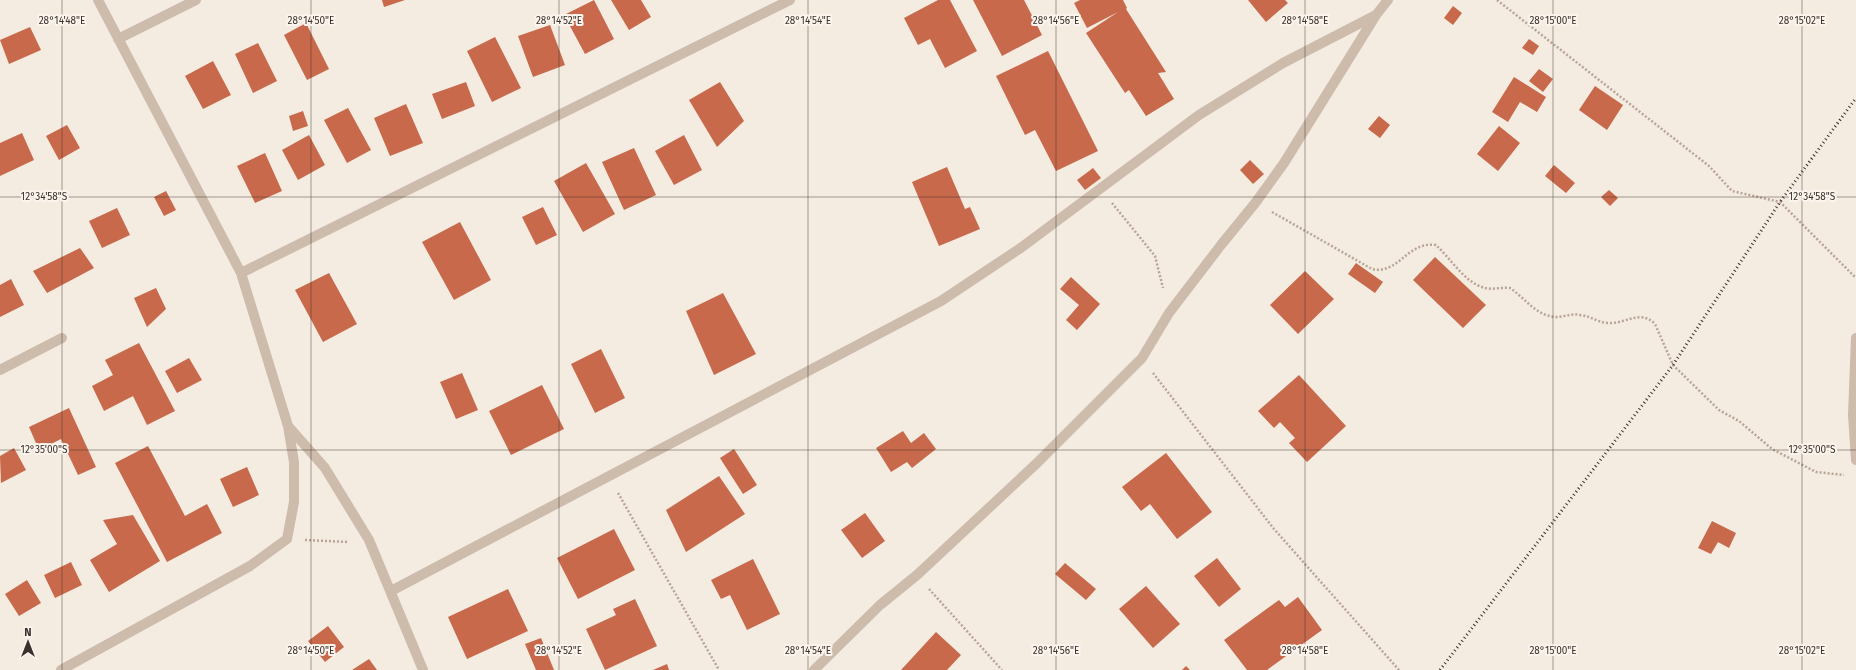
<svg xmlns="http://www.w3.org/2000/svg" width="1856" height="670" viewBox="0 0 1856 670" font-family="'Fira Sans',sans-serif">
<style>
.building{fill:#c8694b}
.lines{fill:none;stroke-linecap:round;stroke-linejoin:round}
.path{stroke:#b9a596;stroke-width:2.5;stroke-dasharray:2 2;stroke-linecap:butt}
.minor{stroke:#cdbbac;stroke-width:10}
.rail{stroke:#3b302b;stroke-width:3;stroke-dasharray:1 3;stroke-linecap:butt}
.ticks{fill:none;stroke:#3b302b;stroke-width:1;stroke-opacity:0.45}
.ticks-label{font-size:10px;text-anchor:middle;fill:#3b302b;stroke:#fbf5ee;stroke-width:4;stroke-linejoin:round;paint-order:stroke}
</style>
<rect width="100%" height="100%" fill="#f4ebe1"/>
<path class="building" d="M382,0H405L384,7Z
M594,0L614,39L585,54L564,15Z
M611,0H641L651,17L629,30Z
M938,0H950L977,51L945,68L930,39L918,45L904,18Z
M973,0H1024L1042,35L1002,56Z
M1080,0H1123L1127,8L1126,9L1166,72L1158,73L1174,99L1146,116L1129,90L1125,93L1086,33L1118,12L1087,28L1074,3Z
M1248,0H1285L1288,3L1266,22Z
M1453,6L1462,13L1453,25L1444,18Z
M306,23L329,69L307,80L284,35Z
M550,25L565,65L533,77L518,36Z
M30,27L41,50L9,64L0,40Z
M495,37L521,88L492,102L467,51Z
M1529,39L1539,46L1533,55L1522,48Z
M258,43L277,81L253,93L235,54Z
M1048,51L1098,151L1056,171L1035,130L1025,135L996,76Z
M213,61L231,95L203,109L185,76Z
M1539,69L1553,79L1543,92L1529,81Z
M1514,77L1546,97L1537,112L1520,102L1508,122L1492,112Z
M466,82L475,106L442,119L432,94Z
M720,82L744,121L717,147L689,100Z
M1595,86L1623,105L1607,130L1579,110Z
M406,104L423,143L390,156L374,118Z
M348,108L371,150L347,163L324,120Z
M303,111L308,126L293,131L289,116Z
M1379,116L1390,125L1380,138L1368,129Z
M67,125L80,148L59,160L46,136Z
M1499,126L1520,143L1498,171L1477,154Z
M22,133L34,160L0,176V143Z
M309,135L325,165L298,180L282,150Z
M684,135L702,170L674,185L655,151Z
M634,148L656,195L624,210L602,162Z
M265,153L282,191L255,203L237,166Z
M1250,160L1264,174L1253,184L1240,170Z
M586,163L615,214L583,232L554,181Z
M1554,165L1575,183L1566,193L1545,176Z
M947,167L965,209L970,207L980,229L939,246L912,182Z
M1093,168L1101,178L1085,190L1077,180Z
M1609,190L1618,198L1610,206L1601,197Z
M166,191L176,210L164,216L154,197Z
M543,207L557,235L536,245L522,217Z
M117,208L130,235L102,248L89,221Z
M460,222L491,280L454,300L422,242Z
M80,248L94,268L47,293L33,271Z
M1435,257L1486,305L1463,328L1413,280Z
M1356,263L1383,282L1375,293L1348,274Z
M1305,271L1334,299L1298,334L1270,305Z
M329,273L357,324L323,342L295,290Z
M1071,277L1100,304L1077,330L1066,320L1079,305L1060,289Z
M11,279L24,305L0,317V285Z
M156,288L166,309L147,327L134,298Z
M723,293L756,354L714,375L686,311Z
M139,343L175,411L147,425L133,396L104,411L92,386L113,375L105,360Z
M601,349L625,398L595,413L571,364Z
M189,358L202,380L177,393L165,371Z
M462,373L478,410L456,419L440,382Z
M1299,375L1346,426L1307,462L1289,443L1295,438L1280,422L1274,428L1258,411Z
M542,385L564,429L511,455L489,411Z
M69,408L96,467L78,475L61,439L39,450L29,427Z
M903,431L911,443L924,433L936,449L912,468L907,462L891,472L876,448Z
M148,446L185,516L207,504L222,533L167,562L115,463Z
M14,448L26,470L1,483L0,456Z
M734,449L757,485L743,494L720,458Z
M1166,453L1212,512L1177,539L1150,504L1141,511L1122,487Z
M247,467L259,495L233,507L220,479Z
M719,476L745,514L686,552L666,510Z
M865,513L885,541L862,558L841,530Z
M133,515L160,561L109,592L90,560L117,544L103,520Z
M1712,521L1736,533L1729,548L1718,542L1711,554L1698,548Z
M614,529L635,570L578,599L557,558Z
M1217,558L1241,589L1219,607L1194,576Z
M753,559L780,614L747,630L730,595L721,599L711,580Z
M71,562L82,585L55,598L44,575Z
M1065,563L1096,589L1086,600L1055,574Z
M27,580L41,603L19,616L5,594Z
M1146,586L1180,624L1153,648L1119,609Z
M508,589L528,631L467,659L448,617Z
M1298,597L1322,630L1267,670H1247L1224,640L1279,600L1285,607Z
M635,599L657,646L605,670L586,629L616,615L613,609Z
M328,626L344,647L325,662L308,641Z
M936,632L961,655L947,670H901Z
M541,638L554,670H536L525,644Z
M369,659L377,670H352Z
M667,664L669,670H653Z
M1186,666L1190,670H1182Z"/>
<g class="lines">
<path class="path" d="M1497,0L1709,166L1732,191L1780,202L1856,278
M1112,203L1155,256L1163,288
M1272,212L1372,269C1399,275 1407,241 1436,245C1451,259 1465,283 1485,288C1493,290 1502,287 1510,288C1525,298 1536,316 1556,317C1564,317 1572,313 1580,315C1591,316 1598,323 1609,323C1625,324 1641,309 1655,324L1673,365L1719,410L1739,421L1772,449L1816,472L1844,475
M1153,373L1274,529L1399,670
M618,493L719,670
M305,540L348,542
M929,589L1002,670"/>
<path class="minor" d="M118,39L196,0
M241,273L790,0
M1856,338L1853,415L1856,460
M0,370L62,338
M288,426L325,468L369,540L423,670
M391,591L941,301L1022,247L1199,115L1283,63L1376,15
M61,670L250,566L287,539L294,502V462L288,426L241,273L98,0
M814,670L880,605L917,575L1037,463L1142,358L1169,313L1221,245L1256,202L1284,163L1376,15L1388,0"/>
<path class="rail" d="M1440,670L1673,365L1780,202L1856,98"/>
</g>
<path class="ticks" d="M62,0V670M311,0V670M559,0V670M808,0V670M1056,0V670M1305,0V670M1553,0V670M1802,0V670M0,197H1856M0,450H1856"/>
<g class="ticks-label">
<text x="62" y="24">28°14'48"E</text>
<text x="311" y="24">28°14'50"E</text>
<text x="559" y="24">28°14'52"E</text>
<text x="808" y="24">28°14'54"E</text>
<text x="1056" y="24">28°14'56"E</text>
<text x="1305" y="24">28°14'58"E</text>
<text x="1553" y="24">28°15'00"E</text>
<text x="1802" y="24">28°15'02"E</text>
<text x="44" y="200">12°34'58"S</text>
<text x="1812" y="200">12°34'58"S</text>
<text x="44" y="453">12°35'00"S</text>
<text x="1812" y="453">12°35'00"S</text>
<text x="311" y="654">28°14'50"E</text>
<text x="559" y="654">28°14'52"E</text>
<text x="808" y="654">28°14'54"E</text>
<text x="1056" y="654">28°14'56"E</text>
<text x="1305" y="654">28°14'58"E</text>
<text x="1553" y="654">28°15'00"E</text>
<text x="1802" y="654">28°15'02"E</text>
</g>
<g transform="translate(28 642)" stroke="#fbf5ee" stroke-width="3" paint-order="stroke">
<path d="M0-3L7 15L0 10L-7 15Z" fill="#3b302b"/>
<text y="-6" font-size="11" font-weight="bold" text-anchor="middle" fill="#3b302b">N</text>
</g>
</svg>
